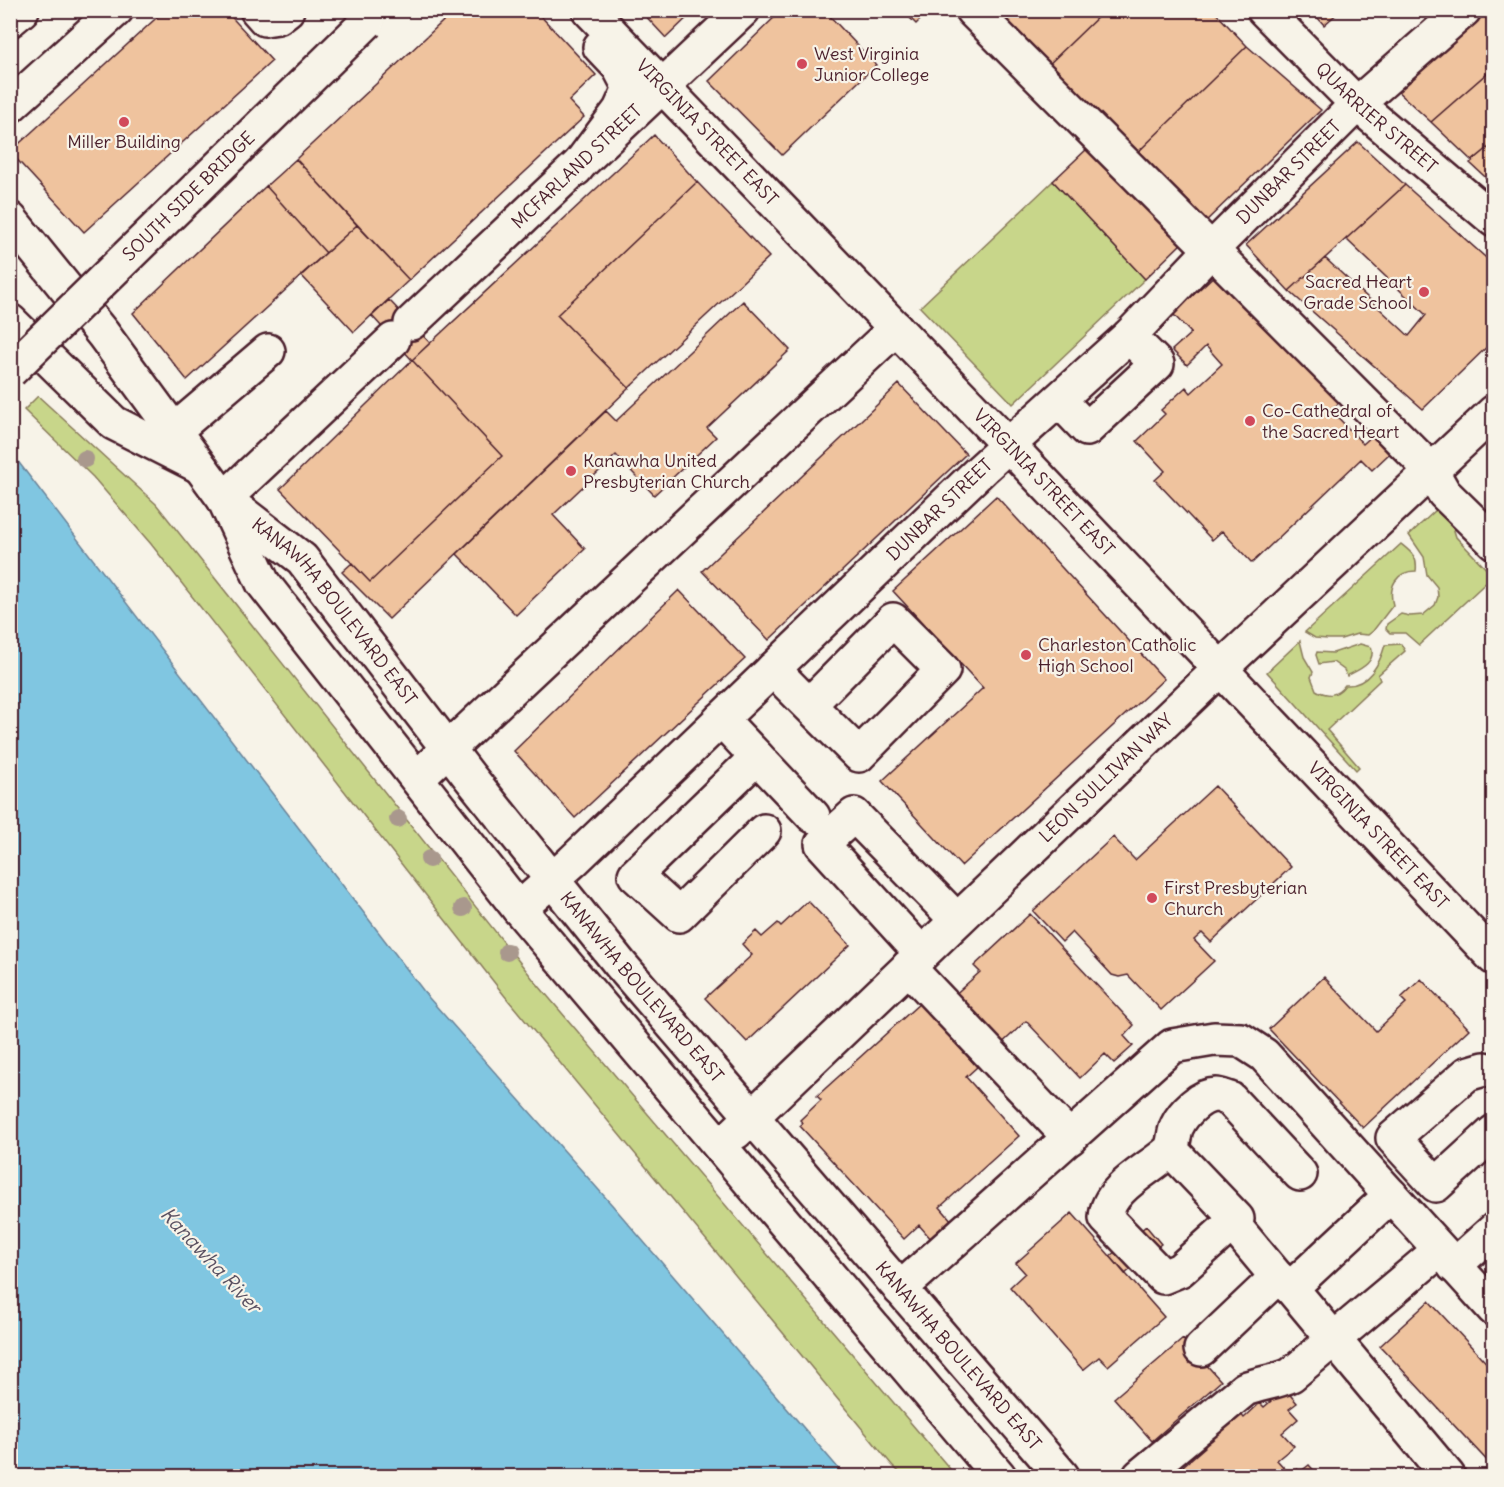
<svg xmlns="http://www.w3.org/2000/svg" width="1504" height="1487" viewBox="0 0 1504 1487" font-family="Delius,sans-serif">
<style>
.green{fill:#c8d68a;stroke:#897a5a;stroke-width:1.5}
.water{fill:#80c6e1;stroke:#6a8398;stroke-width:1.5}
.building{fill:#efc39e;stroke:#4a1f2b;stroke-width:1.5}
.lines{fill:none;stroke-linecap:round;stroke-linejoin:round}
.minor-casing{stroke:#4a1f2b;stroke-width:38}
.major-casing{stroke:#4a1f2b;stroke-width:38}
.minor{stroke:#f7f3e8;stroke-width:33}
.major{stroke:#f7f3e8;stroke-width:33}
.major-bridge-casing{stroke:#4a1f2b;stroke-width:38;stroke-linecap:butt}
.major-bridge{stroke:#f7f3e8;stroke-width:33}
.tree{fill:#a9988d}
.poi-dot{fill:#d1495b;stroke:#f7f3e8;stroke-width:2}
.labels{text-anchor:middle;stroke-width:4.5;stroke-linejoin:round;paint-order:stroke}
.poi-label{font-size:18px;fill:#4a1f2b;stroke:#f7f3e8;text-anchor:start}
.street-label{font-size:18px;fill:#4a1f2b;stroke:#f7f3e8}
.water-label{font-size:20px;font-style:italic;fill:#5a5162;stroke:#f7f3e8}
</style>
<rect width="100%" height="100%" fill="#f7f3e8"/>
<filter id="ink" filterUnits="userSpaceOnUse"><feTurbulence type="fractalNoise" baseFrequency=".0167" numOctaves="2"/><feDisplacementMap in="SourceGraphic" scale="12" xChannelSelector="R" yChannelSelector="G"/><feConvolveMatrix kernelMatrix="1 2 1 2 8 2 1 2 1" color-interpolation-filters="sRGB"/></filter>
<g filter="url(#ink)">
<path class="green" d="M1053,181L1145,279L1013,404L920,307Z
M38,396L156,504L533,979L956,1476H903L892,1465L504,995L151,544L93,477L24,410Z
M1436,510L1452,524L1456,537L1493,576L1419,645L1405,633H1390L1386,629L1387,624L1401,614L1410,616L1423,615L1435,605L1438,597L1437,587L1427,575L1424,557L1409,535Z
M1401,544C1411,552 1418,557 1416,571C1396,571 1388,587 1393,605L1373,631L1368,635L1357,634L1341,639H1328L1315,638L1305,632Z
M1300,641L1304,657L1313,672L1311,677L1316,690C1328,697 1337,696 1345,685C1368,687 1380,663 1385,645L1401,644L1405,651L1378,675L1380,680L1327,730L1359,767L1356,770L1267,672Z
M1360,644L1371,647C1377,663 1358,670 1347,676L1344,670L1333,662L1319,664L1316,655L1317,652L1333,653Z"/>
<path class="water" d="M10,451L429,998L613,1206L845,1476H11Z"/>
<path class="building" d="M165,10H225L272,61L84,232L10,152Z
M455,10H486L488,13L491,10H535L596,75L569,101L584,117L409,280L296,159Z
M640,10H695L666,38Z
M782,10H824L876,65L782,155L709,81Z
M902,10H930L916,24Z
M1010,10H1105L1044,69L997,23Z
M1105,10H1213L1247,46L1134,156L1044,69Z
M1311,10H1341L1324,25Z
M1487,10H1494V67L1431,122L1395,89Z
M1247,46L1321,110L1204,223L1134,156Z
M1494,67V143L1472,161L1431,122Z
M654,135L697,182L557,315L629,388L389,619L342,572L352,563L370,582L502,456L412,360Z
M1358,142L1405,185L1289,291L1246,245Z
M1494,143V185L1470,163Z
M1088,148L1183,242L1145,279L1053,181Z
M296,159L357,225L326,253L266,186Z
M697,182L769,257L629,388L557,315Z
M1405,185L1494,265V340L1423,409L1289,291L1325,258L1409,336L1426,315L1346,239Z
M266,186L326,253L187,380L133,313Z
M357,225L409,280L354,332L301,275Z
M1219,271L1342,400L1331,410L1363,444L1372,436L1389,454L1372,470L1361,459L1252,563L1222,531L1212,540L1155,480L1165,471L1137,441L1165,414L1161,410L1186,387L1191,393L1222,364L1206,346L1187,365L1172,350L1191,333L1173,314Z
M389,300L430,343L412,360L372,316Z
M743,301L790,350L707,428L716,437L654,495L616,455L553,515L585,549L516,615L457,554L606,411L616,421Z
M412,360L502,456L370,582L280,489Z
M899,384L966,454L769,640L702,571Z
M996,496L1164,679L961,866L882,781L983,688L893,591Z
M679,590L745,659L575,818L514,751Z
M1215,786L1291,867L1211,942L1202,933L1194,940L1214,961L1161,1010L1128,975L1119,977L1112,975L1072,932L1062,942L1033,911L1113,837L1135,860Z
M808,901L850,945L747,1042L705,998L752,955L742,944L756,931L762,937L778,923L781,926Z
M1030,914L1134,1025L1124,1036L1133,1046L1114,1063L1105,1054L1080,1078L1026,1021L998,1047L951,998L980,972L974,966Z
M1324,977L1376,1031L1406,1003L1401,998L1421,979L1469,1029L1363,1128L1269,1029Z
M920,1003L977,1067L966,1077L1019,1136L940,1207L952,1221L932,1240L919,1225L904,1239L800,1126L803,1123L800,1120L821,1100L817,1096Z
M1072,1213L1164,1317L1108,1366L1099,1357L1083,1370L1010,1287L1025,1273L1016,1263Z
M1146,1226L1161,1244L1125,1274L1110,1256Z
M1429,1301L1494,1371V1468L1380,1346Z
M1183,1339L1221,1381L1152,1441L1114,1398Z
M1285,1389L1297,1403L1289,1409L1298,1419L1282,1433L1294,1446L1277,1460L1286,1470L1278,1476H1192L1183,1466L1205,1447L1198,1439L1235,1407L1244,1418L1260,1403L1264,1407Z
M1309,1465L1319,1476H1288L1297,1469L1300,1472Z"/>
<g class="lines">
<g class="minor-casing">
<g id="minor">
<path d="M257,10L265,19L278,17L287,10"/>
<path d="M972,10L1431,470L1444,493L1494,542"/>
<path d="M10,20L22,10"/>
<path d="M10,106L116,10"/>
<path d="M10,321L114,423L199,466"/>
<path id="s1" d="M411,323L743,10"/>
<path d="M1059,400L1087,429L1157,364L1129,336"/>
<path d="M174,431L268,351"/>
<path d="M224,499L393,340"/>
<path d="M773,669C801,698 830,726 859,755L943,670L893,620L809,705"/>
<path d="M721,719L813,816"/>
<path d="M757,757L635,875L679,915L764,831"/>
<path d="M417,778L896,328"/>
<path id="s2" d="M519,909L572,862L982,469L1129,336L1211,250L1357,104L1464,10"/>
<path d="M922,954L822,844L854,815L957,920"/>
<path d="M908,967L1070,1138"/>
<path d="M1494,1071L1484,1069L1467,1074L1393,1138L1436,1185L1494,1132"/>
<path d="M1171,1150L1237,1219L1180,1270L1163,1277L1106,1218C1107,1189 1148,1170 1168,1152C1175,1146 1173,1134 1177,1126C1183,1113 1201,1095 1216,1095C1220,1095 1226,1098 1230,1099L1300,1174"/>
<path d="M1391,1195L1291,1288L1448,1476"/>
<path d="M1232,1223L1277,1277"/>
<path d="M1454,1266L1494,1230"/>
<path d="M900,1289L1172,1046L1214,1039L1241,1040L1264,1055L1494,1309"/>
<path d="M1201,1349L1277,1277L1291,1288"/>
<path d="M1140,1476L1245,1389C1261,1383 1276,1382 1291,1375L1440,1250"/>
</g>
</g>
<g class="major-casing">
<g id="major">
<path id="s3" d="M589,10L1017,454L1494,958"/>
<path id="s4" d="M1264,10L1357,104L1494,220"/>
<path d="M576,169L620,110L630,88L619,67L600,47"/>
<path d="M10,219L103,334L224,499L263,583L519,909L999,1476"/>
<path id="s5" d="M228,502L302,559L469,776L620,964L1062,1476"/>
<path id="s6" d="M736,1132L1219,670L1494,412"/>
</g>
</g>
<use href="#minor" class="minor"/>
<use href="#major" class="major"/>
<g class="major-bridge-casing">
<g id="major-bridge">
<path id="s7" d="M10,371L367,22"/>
</g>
</g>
<use href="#major-bridge" class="major-bridge"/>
</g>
<g class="tree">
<circle cx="85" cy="459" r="9"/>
<circle cx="398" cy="819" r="9"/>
<circle cx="429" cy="859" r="9"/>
<circle cx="463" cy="908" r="9"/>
<circle cx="507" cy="952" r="9"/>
</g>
</g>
<g class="poi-dot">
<circle cx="802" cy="64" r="6"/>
<circle cx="124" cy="122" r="6"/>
<circle cx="1424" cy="292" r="6"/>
<circle cx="1250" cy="421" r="6"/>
<circle cx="571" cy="471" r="6"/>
<circle cx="1026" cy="655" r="6"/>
<circle cx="1152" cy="898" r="6"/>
</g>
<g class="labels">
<g class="poi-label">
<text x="814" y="60">West Virginia<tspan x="814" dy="21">Junior College</tspan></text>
<text x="124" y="148" text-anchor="middle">Miller Building</text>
<text x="1412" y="288" text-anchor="end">Sacred Heart<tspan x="1412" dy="21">Grade School</tspan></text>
<text x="1262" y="417">Co-Cathedral of<tspan x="1262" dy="21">the Sacred Heart</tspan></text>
<text x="583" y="467">Kanawha United<tspan x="583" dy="21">Presbyterian Church</tspan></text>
<text x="1038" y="651">Charleston Catholic<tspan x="1038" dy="21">High School</tspan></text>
<text x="1164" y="894">First Presbyterian<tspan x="1164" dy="21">Church</tspan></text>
</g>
<g class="street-label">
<text dy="6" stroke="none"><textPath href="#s4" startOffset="156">QUARRIER STREET</textPath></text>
<text dy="6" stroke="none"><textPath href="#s3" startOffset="170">VIRGINIA STREET EAST</textPath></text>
<text dy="6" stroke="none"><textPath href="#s1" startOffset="228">MCFARLAND STREET</textPath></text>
<text dy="6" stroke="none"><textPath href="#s2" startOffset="1066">DUNBAR STREET</textPath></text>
<text dy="6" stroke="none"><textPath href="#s7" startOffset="250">SOUTH SIDE BRIDGE</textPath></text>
<text dy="6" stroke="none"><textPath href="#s3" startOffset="656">VIRGINIA STREET EAST</textPath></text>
<text dy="6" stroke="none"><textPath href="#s2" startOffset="580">DUNBAR STREET</textPath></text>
<text dy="6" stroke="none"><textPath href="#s5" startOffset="154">KANAWHA BOULEVARD EAST</textPath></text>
<text dy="6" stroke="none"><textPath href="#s6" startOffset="512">LEON SULLIVAN WAY</textPath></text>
<text dy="6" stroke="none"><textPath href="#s3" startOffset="1142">VIRGINIA STREET EAST</textPath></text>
<text dy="6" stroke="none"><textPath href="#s5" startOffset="640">KANAWHA BOULEVARD EAST</textPath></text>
<text dy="6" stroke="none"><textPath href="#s5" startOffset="1126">KANAWHA BOULEVARD EAST</textPath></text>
</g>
<g class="water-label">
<text transform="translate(211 1260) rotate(47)" y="7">Kanawha River</text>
</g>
</g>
<rect width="1504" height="1487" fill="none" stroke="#f7f3e8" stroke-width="36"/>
<rect x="18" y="18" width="1468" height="1451" fill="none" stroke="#4a1f2b" stroke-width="2" filter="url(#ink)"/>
</svg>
